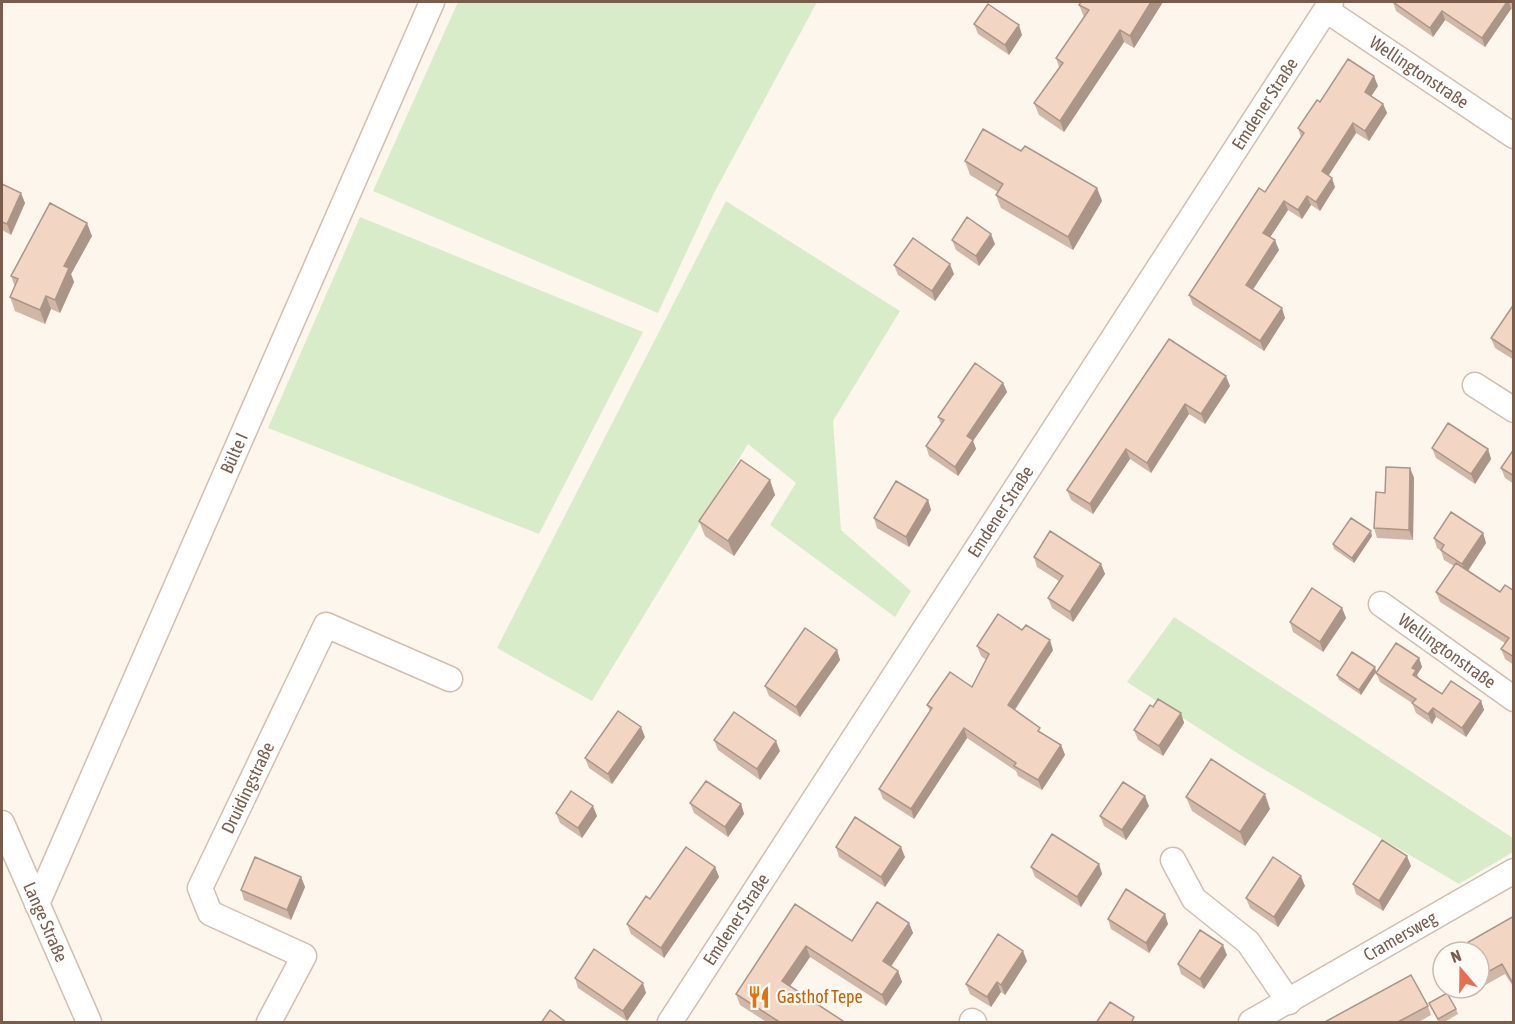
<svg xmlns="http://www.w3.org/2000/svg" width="1515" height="1024" viewBox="0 0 1515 1024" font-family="'Asap Condensed',sans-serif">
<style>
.green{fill:#d8ecc9}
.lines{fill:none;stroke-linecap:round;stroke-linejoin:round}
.minor-casing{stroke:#d1beb0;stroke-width:27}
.minor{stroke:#fff;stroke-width:24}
.wall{fill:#d1b7a8}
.shaded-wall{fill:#aa9588}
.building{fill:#f3d5c3;stroke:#aa9588;stroke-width:1.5}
.labels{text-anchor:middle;stroke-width:4.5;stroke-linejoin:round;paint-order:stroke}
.street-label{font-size:18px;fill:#7a5c4d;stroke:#fffaf3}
.food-label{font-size:18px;fill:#c56008;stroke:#fffaf3;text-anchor:start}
</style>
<rect width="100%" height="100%" fill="#fdf6ec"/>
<path class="green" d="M458,2H817L714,193L658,313L373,191Z
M726,201L900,311L833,421L841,530L911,591L895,617L770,525L796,483L748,444L592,701L497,648Z
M360,217L643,332L539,534L268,428Z
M1174,617L1513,838V852L1459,884L1245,758L1127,682Z"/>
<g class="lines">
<g class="minor-casing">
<g id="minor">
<path id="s1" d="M1326,10L1514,136"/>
<path d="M1475,385L1514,410"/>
<path id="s2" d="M1381,604L1514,699"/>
<path id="s3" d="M2,823L89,1022"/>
<path d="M1173,860L1194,899L1248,942L1289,1002"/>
<path id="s4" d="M37,904L432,2"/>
<path d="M972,1021L974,1022"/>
<path id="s5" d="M269,1022L304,956L210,913L200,888L326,625L450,679"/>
<path id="s6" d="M670,1022L1331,2"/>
<path id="s7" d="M1251,1022L1514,871"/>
</g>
</g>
<use href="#minor" class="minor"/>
</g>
<path class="wall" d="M1163,2L1134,48L1124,42L1064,132L1039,115L1034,103L1059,67L1056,58L1084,17L1079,5Z
M1393,2H1514V10L1511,9L1485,47L1445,20L1433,37L1396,11Z
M974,24L1022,35L1009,55L978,34Z
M1378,86L1371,96L1383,104L1387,113L1369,141L1356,133L1328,176L1335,187L1320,211L1311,205L1302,219L1288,210L1270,237L1279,250L1253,289L1285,318L1264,351L1193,305L1189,295L1265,192L1301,137L1298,128L1320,102Z
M1021,151L1097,188L1102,201L1073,250L1001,208L996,195L998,192L970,175L965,161Z
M2,184L25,203L11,235L2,230Z
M92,236L71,274L74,282L60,313L51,309L45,324L15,311L10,297L15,287L11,276Z
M952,240L995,244L979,266L956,250Z
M894,265L954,274L935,301L898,275Z
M1514,308V360L1495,348L1491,338Z
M1169,339L1230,386L1205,424L1189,414L1151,473L1130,459L1093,514L1071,500L1067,490Z
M1003,383L1007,392L973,441L976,449L958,476L929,456L926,446L941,424L938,417Z
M1432,448L1488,449L1491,459L1475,484L1436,458Z
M1514,449V484L1505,478L1501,468Z
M1410,468L1414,478L1413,540L1377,538L1374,528L1385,493Z
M770,480L775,495L734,556L705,536L699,521Z
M928,500L931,510L909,547L877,528L874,518Z
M1483,533L1486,543L1468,570L1500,592L1514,591V665L1505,659L1501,649L1505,643L1440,602L1436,592L1454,566L1444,560L1441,551L1437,548L1434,538Z
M1372,536L1354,563L1334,549L1333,544Z
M1034,557L1101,564L1105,574L1073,622L1052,608L1048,598L1059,581L1037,567Z
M1342,608L1346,618L1323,652L1293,632L1290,622Z
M977,646L1053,650L1015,710L1041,733L1061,745L1065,755L1042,790L1018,776L1016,771L967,738L914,819L883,799L879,789L930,711L927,705L972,687L986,660L981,656Z
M837,650L840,660L800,717L769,696L765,686Z
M1419,658L1422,667L1417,675L1419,678L1442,694L1481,701L1484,710L1466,737L1436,717L1432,724L1416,713L1412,703L1380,682L1376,673Z
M1375,667L1376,672L1361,695L1339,680L1337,675Z
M1153,707L1181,713L1184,723L1163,756L1138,740L1134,730Z
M645,737L612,784L589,768L585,758Z
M714,740L780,751L760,780L718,750Z
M1186,797L1270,809L1245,846L1192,811Z
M690,803L741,804L744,814L728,837L694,813Z
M1149,806L1126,840L1104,826L1100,816Z
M556,813L597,816L582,838L560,823Z
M836,847L905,857L885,887L839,857Z
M1099,864L1102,874L1081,907L1035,877L1031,867Z
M1411,866L1383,911L1356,894L1353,884Z
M715,867L719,877L664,958L631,934L627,924L650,899Z
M301,877L305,887L291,920L244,900L241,890Z
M1305,886L1278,927L1250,908L1246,898Z
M795,904L852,941L909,923L913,933L891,967L898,971L902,982L886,1006L810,957L790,986L846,1023H768L740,1005L736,994Z
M1514,916V988L1505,974L1464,997L1459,988H1479V952Z
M1108,919L1168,924L1149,953L1111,929Z
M1227,955L1204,989L1181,974L1178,964Z
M1027,961L1005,995L1001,992L991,1007L970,994L966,984Z
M575,978L646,993L627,1021L578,988Z
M1429,1003L1456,1009L1458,1014L1443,1023H1439Z
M1428,1006L1431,1015L1417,1023H1323Z"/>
<path class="shaded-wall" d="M1151,2H1163L1134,48L1130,36Z
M1507,2H1509L1511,9L1485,47L1482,38Z
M1442,11L1445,20L1433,37L1430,28Z
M1019,25L1022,35L1009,55L1005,45Z
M1120,30L1124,42L1064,132L1060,121Z
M1374,76L1378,86L1368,101L1365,92Z
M1383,104L1387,113L1369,141L1365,131Z
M1353,123L1356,133L1325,181L1322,171Z
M1332,178L1335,187L1320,211L1316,202Z
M1097,188L1102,201L1073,250L1068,237Z
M21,193L25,203L11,235L7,224Z
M1307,196L1311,205L1302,219L1298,210Z
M1284,201L1288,210L1267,242L1263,233Z
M87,223L92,236L71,274L74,282L60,313L55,300L64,266Z
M991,234L995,244L979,266L976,256Z
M1275,240L1279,250L1250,294L1246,285Z
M950,264L954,274L935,301L932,291Z
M46,296L51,309L45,324L40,310Z
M1282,308L1285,318L1264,351L1260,341Z
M1226,376L1230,386L1205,424L1201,414Z
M1003,383L1007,392L973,441L976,449L958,476L955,467L967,436Z
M1185,404L1189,414L1151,473L1147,463Z
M1126,449L1130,459L1093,514L1090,504Z
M1488,449L1491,459L1475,484L1471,474Z
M1410,468L1414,478L1413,540L1409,530Z
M770,480L775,495L734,556L728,541Z
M928,500L931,510L909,547L906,537Z
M1371,531L1372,536L1354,563L1352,558Z
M1483,533L1486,543L1466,574L1462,564Z
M1101,564L1105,574L1073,622L1070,612Z
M1342,608L1346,618L1323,652L1320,642Z
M1050,640L1053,650L1011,715L1008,705Z
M837,650L840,660L800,717L796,707Z
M1419,658L1422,667L1417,675L1419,680L1413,675L1412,668Z
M1375,667L1376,672L1361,695L1359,690Z
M1481,701L1484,710L1466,737L1462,728Z
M1433,708L1436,717L1432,724L1428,714Z
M1181,713L1184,723L1163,756L1159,746Z
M641,727L645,737L612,784L608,774Z
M964,728L967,738L914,819L911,809Z
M776,741L780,751L760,780L757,769Z
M1061,745L1065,755L1042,790L1038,780Z
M1265,794L1270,809L1245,846L1240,832Z
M1145,796L1149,806L1126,840L1122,830Z
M741,804L744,814L728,837L725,827Z
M593,806L597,816L582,838L578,828Z
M901,847L905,857L885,887L881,877Z
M1407,856L1411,866L1383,911L1379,901Z
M1099,864L1102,874L1081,907L1077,897Z
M715,867L719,877L664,958L661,948Z
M1301,876L1305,886L1278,927L1274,917Z
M301,877L305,887L291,920L287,910Z
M1165,914L1168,924L1149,953L1146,943Z
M909,923L913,933L887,972L883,961Z
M1223,945L1227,955L1204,989L1200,979Z
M806,946L810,957L786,992L782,981Z
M1023,951L1027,961L1005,995L1001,985Z
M898,971L902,982L886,1006L882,995Z
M997,982L1001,992L991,1007L987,997Z
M643,983L646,993L627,1021L623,1011Z"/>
<path class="building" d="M1081,2H1151L1130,36L1120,30L1060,121L1034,103L1063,63L1056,58L1089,10L1079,5Z
M1393,2H1507L1482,38L1442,11L1430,28Z
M988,4L1019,25L1005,45L974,24Z
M1348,59L1374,76L1365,92L1383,104L1365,131L1353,123L1322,171L1332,178L1316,202L1307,196L1298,210L1284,201L1263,233L1275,240L1246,285L1282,308L1260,341L1189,295L1259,188L1265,192L1304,133L1298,128L1317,100L1320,102Z
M983,129L1021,151L1025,146L1097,188L1068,237L996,195L1003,184L965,161Z
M2,184L21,193L7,224L2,222Z
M50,203L87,223L64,266L69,268L55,300L46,296L40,310L10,297L18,279L11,276Z
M967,217L991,234L976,256L952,240Z
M913,238L950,264L932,291L894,265Z
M1512,307L1514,308V353L1491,338Z
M1169,339L1226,376L1201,414L1185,404L1147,463L1126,449L1090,504L1067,490Z
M975,363L1003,383L967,436L973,440L955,467L926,446L944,420L938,417Z
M1448,423L1488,449L1471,474L1432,448Z
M1514,449V476L1501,468Z
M741,460L770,480L728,541L699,521Z
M1386,467L1410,468L1409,530L1374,528L1376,492L1385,493Z
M896,481L928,500L906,537L874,518Z
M1451,512L1483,533L1462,564L1441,550L1444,545L1434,538Z
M1351,518L1371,531L1352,558L1333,544Z
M1050,531L1101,564L1070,612L1048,598L1063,576L1034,557Z
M1456,563L1500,592L1505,585L1514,591V657L1501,649L1509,638L1436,592Z
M1312,588L1342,608L1320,642L1290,622Z
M998,614L1022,630L1026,625L1050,640L1008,705L1040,728L1038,731L1061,745L1038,780L1014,766L1016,763L964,728L911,809L879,789L932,708L927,705L950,672L972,687L989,654L977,646Z
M805,628L837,650L796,707L765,686Z
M1396,643L1419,658L1412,668L1416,670L1413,675L1442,694L1451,681L1481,701L1462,728L1433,708L1428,714L1412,703L1416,699L1376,673Z
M1352,652L1375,667L1359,690L1337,675Z
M1158,699L1181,713L1159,746L1134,730L1150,705L1153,707Z
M618,711L641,727L608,774L585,758Z
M734,712L776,741L757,769L714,740Z
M1211,759L1265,794L1240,832L1186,797Z
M706,781L741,804L725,827L690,803Z
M1123,782L1145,796L1122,830L1100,816Z
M571,791L593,806L578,828L556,813Z
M855,817L901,847L881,877L836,847Z
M1052,834L1099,864L1077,897L1031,867Z
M1382,840L1407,856L1379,901L1353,884Z
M686,847L715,867L661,948L627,924L646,896L650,899Z
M255,857L301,877L287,910L241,890Z
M1273,857L1301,876L1274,917L1246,898Z
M1126,889L1165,914L1146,943L1108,919Z
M877,902L909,923L883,961L898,971L882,995L806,946L782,981L846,1023H781L736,994L795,904L852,941Z
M1514,916V985L1502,964L1479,977V952H1451Z
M1200,930L1223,945L1200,979L1178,964Z
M998,934L1023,951L1001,985L997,982L987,997L966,984Z
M594,949L643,983L623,1011L575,978Z
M1411,975L1428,1006L1396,1023H1323Z
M1447,993L1456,1009L1438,1019L1429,1003Z
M1110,1002L1134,1017L1131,1023H1096Z
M550,1010L567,1023H541Z"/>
<defs>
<g id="restaurant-bare" transform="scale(1.8)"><path d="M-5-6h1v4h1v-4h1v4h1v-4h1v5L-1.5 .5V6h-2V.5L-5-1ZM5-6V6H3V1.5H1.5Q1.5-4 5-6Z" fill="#e8710a" stroke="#fffaf3" stroke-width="2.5" paint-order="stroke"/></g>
</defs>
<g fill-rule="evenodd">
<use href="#restaurant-bare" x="759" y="997"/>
</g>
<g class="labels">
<g class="street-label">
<text dy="6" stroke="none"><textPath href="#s1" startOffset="112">Wellingtonstraße</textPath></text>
<text dy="6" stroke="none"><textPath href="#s6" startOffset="1094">Emdener Straße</textPath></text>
<text dy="6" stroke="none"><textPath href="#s4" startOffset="492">Bülte I</textPath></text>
<text dy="6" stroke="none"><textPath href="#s6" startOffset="608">Emdener Straße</textPath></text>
<text dy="6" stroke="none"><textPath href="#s2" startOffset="81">Wellingtonstraße</textPath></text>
<text dy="6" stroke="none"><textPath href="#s5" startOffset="316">Druidingstraße</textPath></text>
<text dy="6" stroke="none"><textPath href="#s6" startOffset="122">Emdener Straße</textPath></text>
<text dy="6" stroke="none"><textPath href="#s3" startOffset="108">Lange Straße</textPath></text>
<text dy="6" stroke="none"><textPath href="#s7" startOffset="172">Cramersweg</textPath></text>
</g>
<g class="food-label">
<text x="777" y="1003">Gasthof Tepe</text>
</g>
</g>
<rect width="1515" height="1024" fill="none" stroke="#7a5c4d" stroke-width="6"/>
<g transform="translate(1461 970) rotate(340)"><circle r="28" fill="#fffaf3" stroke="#cabbb1" stroke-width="1.5"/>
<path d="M0-4.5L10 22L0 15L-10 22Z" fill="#e76f51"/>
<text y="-9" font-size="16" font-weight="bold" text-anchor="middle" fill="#7a5c4d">N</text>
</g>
</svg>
